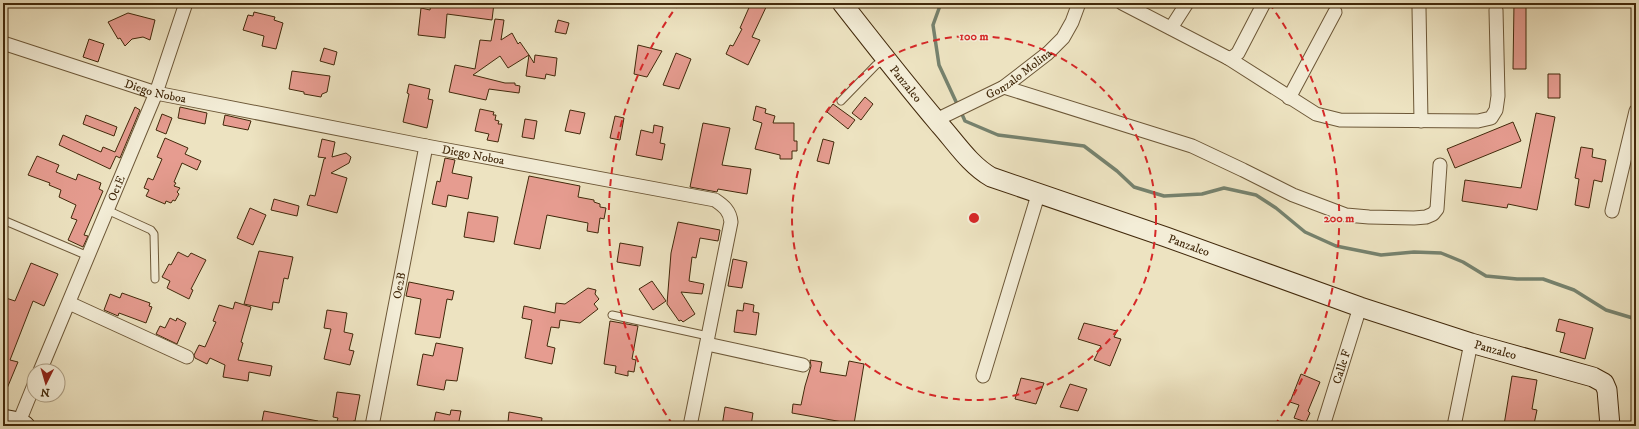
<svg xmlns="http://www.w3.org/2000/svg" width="1639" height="429" viewBox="0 0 1639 429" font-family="'IM FELL DW Pica',serif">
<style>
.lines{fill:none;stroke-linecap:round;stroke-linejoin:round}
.stream{stroke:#76826e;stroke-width:3.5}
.building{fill:#e69c90;stroke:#42290b}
.lane-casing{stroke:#6d5838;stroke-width:9}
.street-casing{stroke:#6d5838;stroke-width:15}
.secondary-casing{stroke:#42290b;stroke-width:21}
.lane{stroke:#f3edd7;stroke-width:7}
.street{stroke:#f3edd7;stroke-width:13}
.secondary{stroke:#f3edd7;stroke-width:19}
.ring{fill:none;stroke:#d62828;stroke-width:2;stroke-dasharray:7 5}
.labels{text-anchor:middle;stroke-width:3;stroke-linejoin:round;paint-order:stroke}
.street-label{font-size:12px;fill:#42290b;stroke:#f3edd7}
.centre{fill:#d62828;stroke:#f3edd7;stroke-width:2}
.ring-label{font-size:12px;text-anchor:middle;font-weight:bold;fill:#d62828;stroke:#f3edd7;stroke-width:3;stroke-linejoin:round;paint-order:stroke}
</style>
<rect width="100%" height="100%" fill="#ede3c1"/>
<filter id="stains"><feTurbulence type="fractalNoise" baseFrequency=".005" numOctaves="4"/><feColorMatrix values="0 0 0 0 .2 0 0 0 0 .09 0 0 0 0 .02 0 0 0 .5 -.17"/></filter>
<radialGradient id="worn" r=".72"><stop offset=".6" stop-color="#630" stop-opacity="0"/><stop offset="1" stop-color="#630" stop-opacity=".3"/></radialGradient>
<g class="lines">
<path class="stream" d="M941,3L933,25L939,65L958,106
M961,112L965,121L998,135L1084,146L1117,171L1134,187L1164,196L1202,194L1224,188L1256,195L1276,208L1305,232L1336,246L1381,255L1414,252L1441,253L1463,262L1486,276L1517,279H1543L1574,290L1606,310L1636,319"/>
</g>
<path class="building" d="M431,3H494L492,20L447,14L445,38L418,35L421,8L430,10Z
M751,3H768L752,37L760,40L748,65L726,54L730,45L733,46L742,29L740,28Z
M1514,3H1526V69H1513Z
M254,12L275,17L274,20L283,23L276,49L262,46L264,36L243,30L248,15L253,16Z
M128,13L155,20L150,40L143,37L132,39L125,46L120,38L118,39L108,22Z
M495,19L504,20L501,40L512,33L518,44L520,42L529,55L508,68L500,56L473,75L505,83H515V85L520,86L519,93L489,89L486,100L449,92L455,65L475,69L480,40L491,41Z
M558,20L569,23L566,34L555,32Z
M89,39L104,44L98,62L83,57Z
M638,45L662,51L647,77L634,74Z
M324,48L337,52L334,65L320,61Z
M676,53L691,59L679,89L663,85Z
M529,55L534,63L535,55L557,58L555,76L546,74L545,79L526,76Z
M292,71L330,76L327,92L322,94L321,97L304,94V92L289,89Z
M1548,74H1560V98H1548Z
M409,84L430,89L428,99L433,100L427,128L403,122L409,94L407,93Z
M865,97L873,104L861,120L852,113Z
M833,104L855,120L848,129L827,112Z
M756,106L766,109L765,113L775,116L773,123H794V141H797V151H792V159H780V155L755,149L762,123L753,120Z
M135,107L140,110L120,158L116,156L110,169L59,145L63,135L101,152L103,147L115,152Z
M180,107L207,113L205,124L178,118Z
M480,109L494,112L493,115H496L495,120L499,121L498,124H502L498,142L487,140L489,134L475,131Z
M570,110L585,113L580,134L565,131Z
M1536,113L1555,117L1537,210L1508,204L1507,208L1462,201L1465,180L1521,188Z
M162,114L172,118L166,134L156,130Z
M86,115L117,127L114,136L83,124Z
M225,115L251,121L248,130L223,125Z
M615,116L624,118L620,140L610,138Z
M525,119L537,121L534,139L522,137Z
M1513,122L1521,141L1455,168L1447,149Z
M703,123L730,128L722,165L751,169L747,194L718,189L717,192L690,187Z
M654,125L663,127L660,143L665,144L662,160L636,155L641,130L653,133Z
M165,138L188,148L185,154L201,161L197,170L182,163L174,182L176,183L174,186L180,188L177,192L179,194L175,201L173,200L171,203L166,201L165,204L146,196L149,190L144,188L148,178L153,180L162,159L157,157Z
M322,139L335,142L332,157L346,153L351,157L349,163L331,173L347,178L337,213L307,205L310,195L315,196L324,159L326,158L318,157Z
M823,139L834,142L829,164L817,161Z
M1581,147L1593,149L1592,157L1606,160L1602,182L1594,180L1589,208L1575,205L1579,179L1575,178Z
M37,156L59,165L56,172L76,180L78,174L101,183L99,189L103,191L84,235L88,236L83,247L68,240L77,220L71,218L76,205L59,197L61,190L49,185L50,183L28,175Z
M445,158L455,160L452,173L472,177L468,199L448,195L446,207L432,204L437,181L440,182Z
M529,176L580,186L578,197L594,200V202L600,204V207L606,208L604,219L600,218L598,233L587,231L588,223L547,215L540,249L514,244Z
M274,199L299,206L297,216L271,210Z
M250,208L266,215L253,245L237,238Z
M468,212L498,217L494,242L464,237Z
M678,222L720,230L718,241L700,238L696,258L692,257L689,281L704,284L702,294L681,292L695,314L683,322L681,320L679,321L667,304L671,253Z
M620,243L643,247L640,266L617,262Z
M259,251L293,257L288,279L284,278L279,303L273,302L272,310L244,304Z
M178,252L188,257L191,253L206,260L191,289L193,290L189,299L167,288L170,281L162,277L169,264L171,265Z
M733,259L747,262L742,288L728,286Z
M31,263L58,274L44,306L33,301L10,360L18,362L3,398V297L15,301Z
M652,281L666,301L653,310L639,289Z
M409,282L454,291L452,300L447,299L440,338L415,334L421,299L406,296Z
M588,288L596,290L595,294L599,299L594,304L598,309L580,323L560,320L559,328L551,327L547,346L555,348L552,364L525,358L532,320L522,318L524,306L555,313L556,303L565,304Z
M122,293L150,303L149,306L152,307L146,323L119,313L118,316L104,310L110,294L120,298Z
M235,302L251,307L241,342L243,343L238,360L272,366L270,376L249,372L248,381L223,377L225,365L210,358L207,364L195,358L194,355L199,345L205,347L216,322L213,321L219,305L233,309Z
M744,303L754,305L753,312L759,313L756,335L734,332L737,310L743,311Z
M327,310L347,313L344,332L353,334L349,350L354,351L350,365L324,359L331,329L324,328Z
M170,318L176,321L177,318L186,323L177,344L156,334L160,326L165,328Z
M1559,319L1593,328L1585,359L1560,352L1565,333L1556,331Z
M610,321L638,326L632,359L636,360L634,372L628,371V376L615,373L616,366L604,364Z
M1084,323L1117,331L1114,337L1121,339L1110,366L1094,360L1101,346L1078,339Z
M436,343L463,348L457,381L446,380L444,390L417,385L423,354L433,356Z
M810,360L822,362L820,372L846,376L849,361L864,364L854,424L792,413L793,404L801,405L805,386L811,366Z
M1301,374L1320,382L1308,411L1310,413L1306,422L1294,418L1299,405L1290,402Z
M1512,376L1537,380L1532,409L1537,410L1534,424L1523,422V426L1504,425Z
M1021,378L1044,383L1036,404L1015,399Z
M1070,384L1087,389L1078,411L1060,407Z
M337,392L360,395L355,421H353L352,426L336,425L338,418L333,417Z
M725,407L753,413L751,426H722Z
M451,410L461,411L458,426H433L436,412L450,415Z
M264,411L318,421L317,426H261Z
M509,412L542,418L541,426L508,422Z"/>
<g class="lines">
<g class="lane-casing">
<path id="lane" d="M841,101L876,65L885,59
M107,210L151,230L154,234L155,279
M3,220L88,256
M612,315L708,336"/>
</g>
<g class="street-casing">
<g id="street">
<path d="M1122,3L1228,58L1233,57L1238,53L1264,3"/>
<path d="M1419,8L1421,121"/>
<path d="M1171,28L1187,3"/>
<path id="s1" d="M3,43L156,93L426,146L715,200C724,206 730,211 731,222L690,426"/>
<path d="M1228,58L1316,114L1340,120L1478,121L1491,118L1496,110L1498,96L1496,10"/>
<path d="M1004,87L1192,146L1243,170L1293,195L1346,215L1369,217L1414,218L1426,217L1433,214L1437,209L1440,165"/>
<path d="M1289,98L1335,12"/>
<path id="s2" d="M936,120L1004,87L1048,53L1063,38L1072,22L1079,3"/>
<path d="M1612,211L1636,111"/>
<path d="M69,303L187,357"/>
<path d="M707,344L803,365"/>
<path id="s3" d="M40,371L156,93L186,3"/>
<path d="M983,376L1038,195"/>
<path d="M19,422L34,385"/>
<path id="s4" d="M372,426L426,146"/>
<path id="s5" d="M1323,426L1360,307"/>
<path d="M1454,426L1471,343"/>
</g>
</g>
<g class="secondary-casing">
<g id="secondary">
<path id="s6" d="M842,3C874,44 906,85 940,125C956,143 970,165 991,177L1166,237L1360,307L1471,343L1593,377L1604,383L1607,390L1610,426"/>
<path d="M3,419L19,422L25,426"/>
</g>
</g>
<use href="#lane" class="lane"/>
<use href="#street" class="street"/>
<use href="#secondary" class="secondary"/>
</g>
<g class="ring">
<circle cx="974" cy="218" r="182"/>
<path d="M673 425A365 365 0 0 1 679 3M1269 3A365 365 0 0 1 1275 425"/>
</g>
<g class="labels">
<g class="street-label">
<text dy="4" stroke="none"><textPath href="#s2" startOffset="95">Gonzalo Molina</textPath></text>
<text dy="4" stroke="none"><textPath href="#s6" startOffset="103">Panzaleo</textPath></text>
<text dy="4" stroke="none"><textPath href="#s1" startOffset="160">Diego Noboa</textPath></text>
<text dy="4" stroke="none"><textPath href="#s1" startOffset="484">Diego Noboa</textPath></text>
<text dy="4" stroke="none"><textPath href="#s3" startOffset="198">Oe1E</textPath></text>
<text dy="4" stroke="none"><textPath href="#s6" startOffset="439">Panzaleo</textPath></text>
<text dy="4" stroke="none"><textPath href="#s4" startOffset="143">Oe2B</textPath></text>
<text dy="4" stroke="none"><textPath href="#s6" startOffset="763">Panzaleo</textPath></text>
<text dy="4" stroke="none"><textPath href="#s5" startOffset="62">Calle F</textPath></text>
</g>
</g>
<circle cx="974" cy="218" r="6" class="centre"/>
<g class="ring-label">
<text x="974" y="40">100 m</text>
<text x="1339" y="222">200 m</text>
</g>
<rect width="1639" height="429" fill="none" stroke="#ede3c1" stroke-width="16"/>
<rect x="4" y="4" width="1631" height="421" fill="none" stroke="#42290b" stroke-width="2"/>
<rect x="8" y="8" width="1623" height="413" fill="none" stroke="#42290b"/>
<g transform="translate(46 383) rotate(185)"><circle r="19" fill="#f3edd7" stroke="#ac9f85"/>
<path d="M0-3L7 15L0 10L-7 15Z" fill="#8f2418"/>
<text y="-6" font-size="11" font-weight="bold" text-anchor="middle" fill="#42290b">N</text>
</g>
<rect width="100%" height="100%" filter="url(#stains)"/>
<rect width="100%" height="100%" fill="url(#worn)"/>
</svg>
